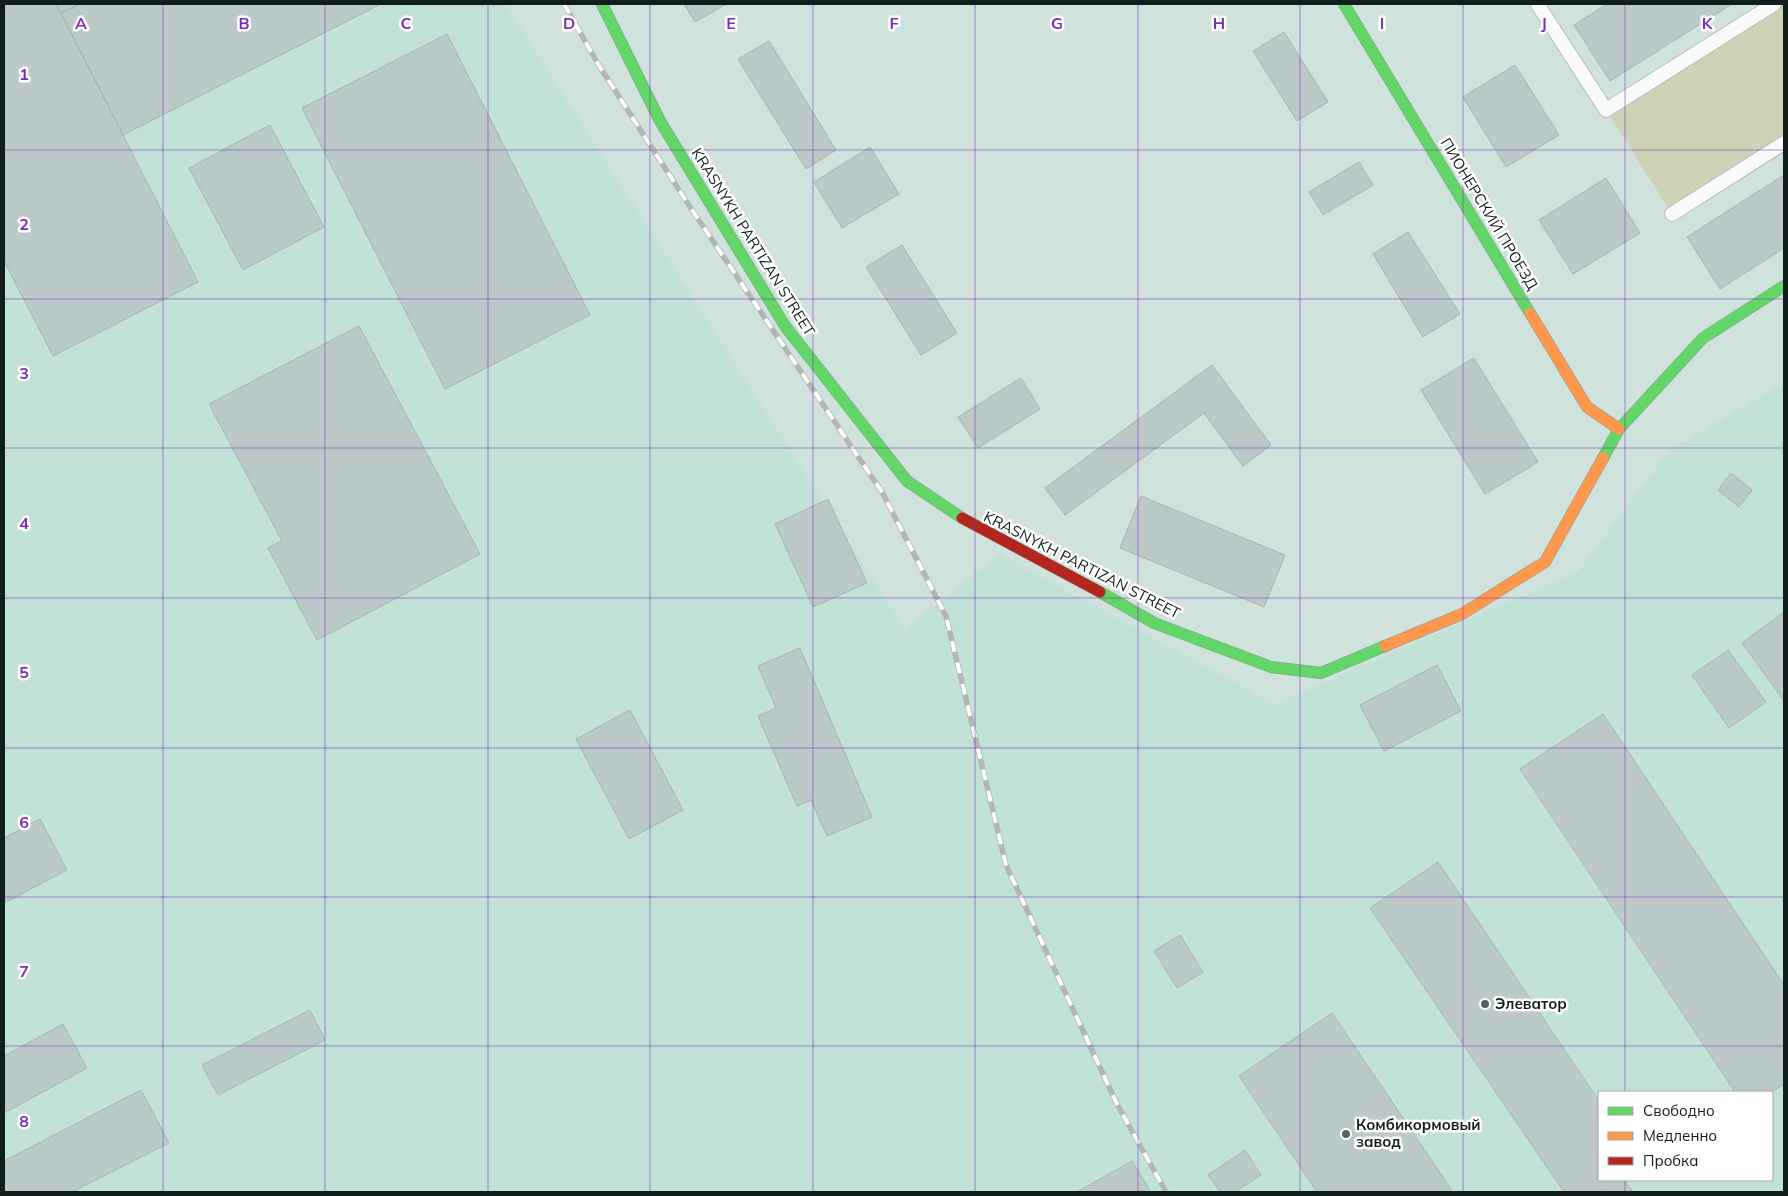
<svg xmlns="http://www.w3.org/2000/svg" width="1788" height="1196" viewBox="0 0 1788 1196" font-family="Mulish,sans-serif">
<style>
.built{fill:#c2e2d8;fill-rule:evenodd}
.green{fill:#ccd3b6}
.building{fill:#bbcac8;stroke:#a7b5b4}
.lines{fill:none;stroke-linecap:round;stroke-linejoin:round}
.lane-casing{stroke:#889692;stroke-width:15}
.fast-casing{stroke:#889692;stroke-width:12}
.slow-casing{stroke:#889692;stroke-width:12}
.jam-casing{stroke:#889692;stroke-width:12}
.lane{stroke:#f8fbfa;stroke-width:14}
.fast{stroke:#63d668;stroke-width:11}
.slow{stroke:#ff974d;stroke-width:11}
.jam{stroke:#b3261e;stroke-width:11}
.rail-casing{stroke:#b2b7b6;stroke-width:5.5}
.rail{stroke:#fff;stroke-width:4;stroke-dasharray:11;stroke-linecap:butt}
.grid{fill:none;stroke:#7b2cbf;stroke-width:1;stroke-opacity:0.55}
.poi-dot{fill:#54635f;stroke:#fff;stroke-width:2}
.labels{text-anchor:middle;stroke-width:5;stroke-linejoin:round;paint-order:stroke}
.street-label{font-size:15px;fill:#121e1b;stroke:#fff}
.poi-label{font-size:15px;font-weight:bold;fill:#121e1b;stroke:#fff;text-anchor:start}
.grid-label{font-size:16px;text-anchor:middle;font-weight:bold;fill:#7b2cbf;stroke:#fff;stroke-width:5;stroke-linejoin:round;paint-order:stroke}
</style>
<rect width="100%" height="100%" fill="#d0e2dc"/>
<path class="built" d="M4,4H506L905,630L1000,554L1275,704L1579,571L1669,450L1784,383V1192H4ZM1599,1092H1772V1180H1599Z"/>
<path class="green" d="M1774,4H1784V143L1672,214L1606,110Z"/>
<path class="building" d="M4,4H56L198,282L53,356L4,261Z
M56,4H80L61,13Z
M80,4H381L123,135L61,13Z
M684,4H726L695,22Z
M1607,4H1732L1610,81L1574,25Z
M1284,32L1328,102L1297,121L1253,51Z
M447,34L590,315L445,389L302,108Z
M769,41L836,150L806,169L738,59Z
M1515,65L1559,135L1506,167L1463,97Z
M270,125L324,227L243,270L189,168Z
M870,147L899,194L842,228L814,182Z
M1359,162L1373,185L1323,215L1309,192Z
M1784,175V248L1720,289L1687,237Z
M1606,178L1640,233L1573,274L1539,220Z
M1408,232L1460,314L1423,337L1373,254Z
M902,245L957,333L921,355L866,267Z
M359,326L480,554L317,640L268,548L282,541L209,404Z
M1474,358L1538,462L1485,494L1421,390Z
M1212,365L1271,445L1243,466L1204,413L1065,515L1045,488Z
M1021,378L1040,409L978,448L958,417Z
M1731,473L1752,490L1739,507L1718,490Z
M1141,496L1285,555L1264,607L1120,548Z
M828,499L867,583L813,607L775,524Z
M1784,612V701L1742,643Z
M800,648L872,817L827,836L811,800L797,806L758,716L776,708L758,666Z
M1728,650L1766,702L1729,728L1692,675Z
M1437,665L1461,711L1384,751L1360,705Z
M630,710L683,810L629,839L576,739Z
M1603,714L1784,985V1084L1772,1092H1735L1520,769Z
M40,819L67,870L4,903V838Z
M1438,862L1599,1101V1180H1624L1633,1192H1606L1604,1189L1600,1192H1564L1370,908Z
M1180,935L1203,972L1177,988L1154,951Z
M310,1010L325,1040L218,1095L202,1065Z
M1332,1013L1453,1192H1317L1239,1076Z
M63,1024L87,1068L4,1113V1056Z
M141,1090L169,1143L72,1192H4V1161Z
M1245,1150L1261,1175L1235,1192H1220L1208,1175Z
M1132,1161L1151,1192H1077Z"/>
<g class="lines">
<g class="lane-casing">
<path id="lane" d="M1540,4L1538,5L1606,110L1774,4
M1672,214L1784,143"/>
</g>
<g class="fast-casing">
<path id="fast" d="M602,4L660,121L785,326L907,481L962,518
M1344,4L1530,313
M1603,458L1619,429L1703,338L1784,286
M1100,592L1154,623L1271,667L1321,673L1385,646"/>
</g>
<g class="slow-casing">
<path id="slow" d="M1530,313L1587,407L1619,429
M1385,646L1462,614L1545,562L1603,458"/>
</g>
<g class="jam-casing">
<path id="jam" d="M962,518L1100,592"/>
</g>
<use href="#lane" class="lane"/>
<use href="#fast" class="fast"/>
<use href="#slow" class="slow"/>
<use href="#jam" class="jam"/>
<g class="rail-casing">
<path id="rail" d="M564,4L598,64L690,207L882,492L946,616L1006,865L1117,1104L1166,1192"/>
</g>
<use href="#rail" class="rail"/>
</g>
<path class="grid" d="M163,4V1192M325,4V1192M488,4V1192M650,4V1192M813,4V1192M975,4V1192M1138,4V1192M1300,4V1192M1463,4V1192M1625,4V1092M4,150H1784M4,299H1784M4,448H1784M4,598H1784M4,748H1784M4,897H1784M4,1046H1784M1625,1180V1192"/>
<g class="poi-dot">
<circle cx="1485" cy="1004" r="5"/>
<circle cx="1346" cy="1134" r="5"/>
</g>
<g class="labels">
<g class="street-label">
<text transform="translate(1489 214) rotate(59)" y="5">ПИОНЕРСКИЙ ПРОЕЗД</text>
<text transform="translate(753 242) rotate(58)" y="5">KRASNYKH PARTIZAN STREET</text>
<text transform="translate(1082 565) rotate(27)" y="5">KRASNYKH PARTIZAN STREET</text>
</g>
<g class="poi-label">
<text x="1495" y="1009">Элеватор</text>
<text x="1356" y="1130">Комбикормовый<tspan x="1356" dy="17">завод</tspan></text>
</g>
</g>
<g class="grid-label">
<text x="81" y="29">A</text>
<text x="244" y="29">B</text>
<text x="406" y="29">C</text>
<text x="569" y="29">D</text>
<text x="731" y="29">E</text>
<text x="894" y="29">F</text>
<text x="1057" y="29">G</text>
<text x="1219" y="29">H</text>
<text x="1382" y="29">I</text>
<text x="1544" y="29">J</text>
<text x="1707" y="29">K</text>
<text x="24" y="80">1</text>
<text x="24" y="230">2</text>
<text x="24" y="379">3</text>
<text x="24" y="529">4</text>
<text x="24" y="678">5</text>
<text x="24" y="828">6</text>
<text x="24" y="977">7</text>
<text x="24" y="1127">8</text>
</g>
<rect width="1788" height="1196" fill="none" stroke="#121e1b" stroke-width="10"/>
<rect x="1598" y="1091" width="175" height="90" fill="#ffffff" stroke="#a0a5a4"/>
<rect x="1608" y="1107" width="25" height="8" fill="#63d668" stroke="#a0a5a4"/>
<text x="1643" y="1116" font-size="15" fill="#121e1b">Свободно</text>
<rect x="1608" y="1132" width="25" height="8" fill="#ff974d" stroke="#a0a5a4"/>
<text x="1643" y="1141" font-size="15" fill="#121e1b">Медленно</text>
<rect x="1608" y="1157" width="25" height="8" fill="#b3261e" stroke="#a0a5a4"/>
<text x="1643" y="1166" font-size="15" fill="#121e1b">Пробка</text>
</svg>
